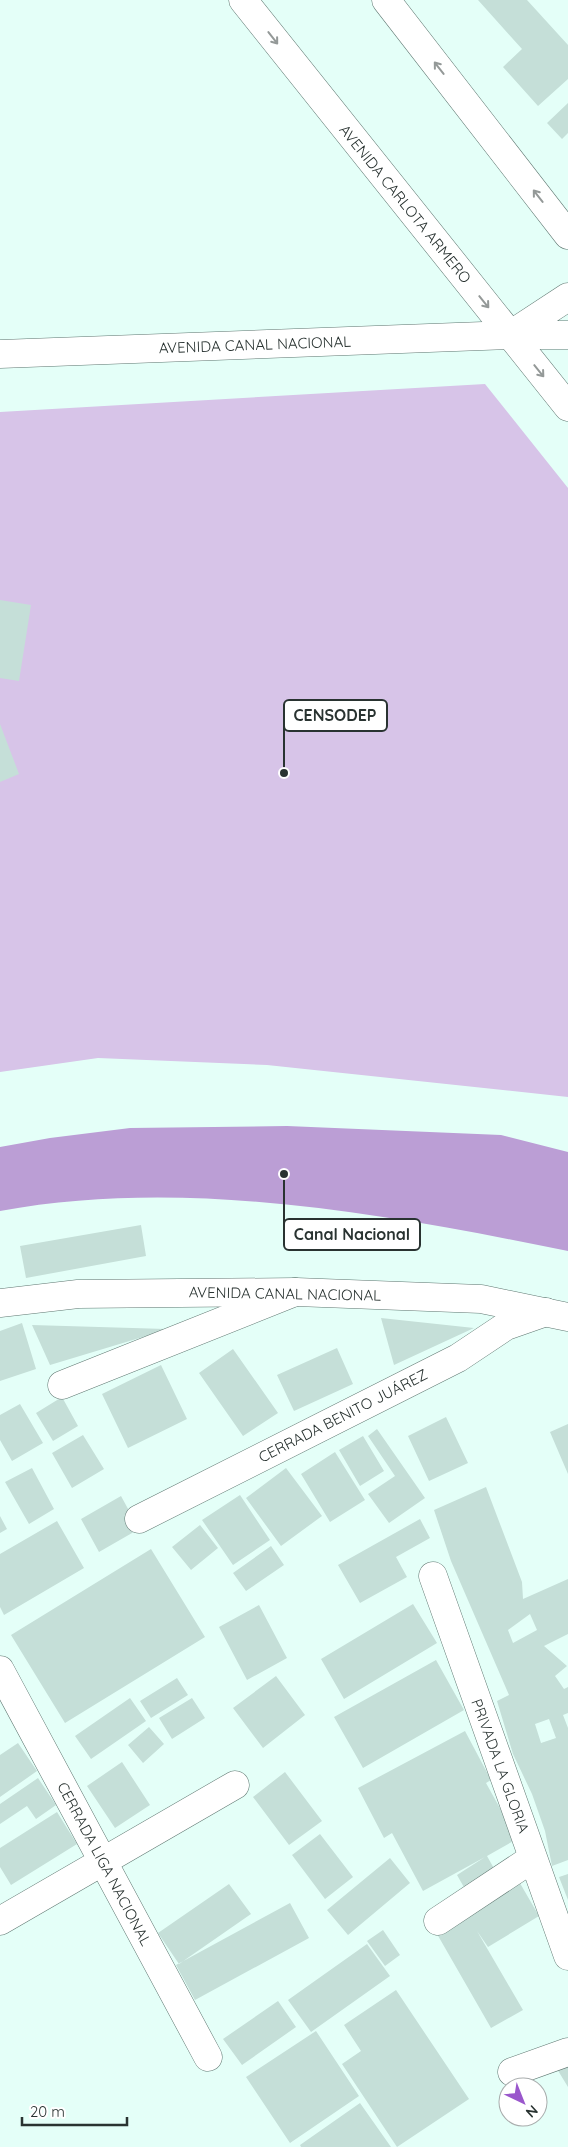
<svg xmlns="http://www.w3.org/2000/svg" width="568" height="2147" viewBox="0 0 568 2147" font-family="Quicksand,sans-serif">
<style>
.green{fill:#d7c4e8}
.water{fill:#bb9ed5}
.building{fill:#c5dfd8;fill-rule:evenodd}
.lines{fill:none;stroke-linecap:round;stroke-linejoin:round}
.minor-casing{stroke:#5f7771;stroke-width:29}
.tertiary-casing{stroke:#5f7771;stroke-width:29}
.primary-casing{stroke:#5f7771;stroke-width:29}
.minor{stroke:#fff;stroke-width:28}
.tertiary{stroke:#fff;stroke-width:28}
.primary{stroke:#fff;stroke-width:28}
.oneway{stroke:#949998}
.labels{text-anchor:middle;stroke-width:4;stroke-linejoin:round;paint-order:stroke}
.street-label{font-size:15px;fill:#293331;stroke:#fff}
.leader{fill:none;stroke:#293331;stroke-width:2}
.callout-dot{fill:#293331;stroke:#fff;stroke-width:2}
.callout{fill:#fff;stroke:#293331;stroke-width:2}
.callout-label{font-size:16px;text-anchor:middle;font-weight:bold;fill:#293331}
</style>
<rect width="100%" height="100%" fill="#e4fff8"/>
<path class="green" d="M485,384L568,488V1097L267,1065L98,1058L0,1072V412Z"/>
<path class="water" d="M287,1126L501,1135L568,1152V1251C385,1214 186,1177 0,1211V1147L50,1138L130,1128Z"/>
<path class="building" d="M478,0H527L568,45V79L538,106L503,67L522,49Z
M568,103V133L562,139L547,123Z
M0,600L31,605L19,681L0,678Z
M0,724L19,774L0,782Z
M141,1225L146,1256L26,1278L20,1246Z
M381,1318L474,1328L394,1365Z
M22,1323L36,1369L0,1381V1331Z
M32,1325L166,1329V1330L50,1365Z
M337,1348L353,1384L294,1411L277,1375Z
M233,1349L278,1413L243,1436L199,1373Z
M161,1365L187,1419L128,1448L102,1394Z
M62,1397L78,1426L53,1441L36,1413Z
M20,1404L43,1443L12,1461L0,1440V1415Z
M446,1417L468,1463L429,1481L408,1436Z
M568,1424V1474L550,1432Z
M377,1429L425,1498L389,1523L368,1494L395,1476L368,1436Z
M83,1435L104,1469L72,1488L52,1453Z
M363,1436L384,1471L360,1486L339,1450Z
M335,1452L365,1500L330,1522L301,1474Z
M32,1468L54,1509L29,1524L5,1482Z
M286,1468L322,1516L281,1546L246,1498Z
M486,1487L522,1582L523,1599L568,1579V1634L544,1646L567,1666L555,1676L564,1689L568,1687V1713L563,1715L568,1728V1860L552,1866L545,1831L532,1794L513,1754L497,1701L509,1695L451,1561L434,1510ZM530,1614L537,1630L513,1643L508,1630ZM549,1719L556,1738L541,1743L535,1724Z
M240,1495L270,1540L233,1565L202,1520Z
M121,1496L139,1529L99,1552L81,1519Z
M0,1516L7,1529L0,1533Z
M420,1519L430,1538L396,1557L407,1577L360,1603L338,1565Z
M57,1521L84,1568L4,1615L0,1607V1554Z
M200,1525L218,1548L191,1570L172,1547Z
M271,1546L284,1565L246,1591L233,1573Z
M151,1549L205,1637L65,1723L11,1635Z
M413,1604L437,1643L344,1699L321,1659Z
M259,1605L287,1658L247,1680L219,1627Z
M436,1660L464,1710L363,1768L334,1717Z
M276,1676L305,1715L263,1748L233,1708Z
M177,1678L188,1695L151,1718L140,1701Z
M130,1698L146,1721L91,1759L75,1736Z
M192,1698L205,1718L172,1739L159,1718Z
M149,1727L164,1744L143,1763L128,1745Z
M465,1731L491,1780L486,1783L517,1839L487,1856L496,1872L465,1889L457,1875L485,1857L423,1891L392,1833L384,1838L358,1788Z
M18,1743L37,1771L0,1797V1755Z
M122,1762L150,1805L115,1828L87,1786Z
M285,1772L322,1821L289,1845L253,1797Z
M38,1778L56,1805L36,1819L27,1806L0,1824V1804Z
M57,1812L77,1844L11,1885L0,1867V1848Z
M320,1834L353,1877L325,1899L292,1855Z
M390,1858L410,1883L348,1935L327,1910Z
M568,1874V1900L559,1877Z
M517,1878L539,1916L488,1947L477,1931L523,2010L491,2028L433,1927Z
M229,1884L251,1914L179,1964L158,1933Z
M290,1903L309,1938L195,2000L176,1965Z
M383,1930L400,1955L385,1966L367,1941Z
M367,1944L390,1976L311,2032L288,2000Z
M396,1990L469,2099L397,2147L342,2064L361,2051L344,2025Z
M278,2001L296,2027L242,2065L223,2039Z
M316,2031L359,2096L290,2143L246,2077Z
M568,2063V2087L557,2069Z
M360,2103L391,2147H301L300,2145Z"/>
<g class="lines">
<g class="minor-casing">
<path id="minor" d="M62,1385L295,1292
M139,1519L458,1358L506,1326L546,1312
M433,1576L568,1956
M0,1670L208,2057
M0,1921L235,1785
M438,1921L533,1858
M512,2072L568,2052"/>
</g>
<g class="tertiary-casing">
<path id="tertiary" d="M510,335L568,297
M0,354L510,335H568
M0,1303L78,1294L296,1292L481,1299L568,1317"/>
</g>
<g class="primary-casing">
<path id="primary" d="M243,0L568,407
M386,0L568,235"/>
</g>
<use href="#minor" class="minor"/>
<use href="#tertiary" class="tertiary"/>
<use href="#primary" class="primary"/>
</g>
<defs><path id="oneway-shaft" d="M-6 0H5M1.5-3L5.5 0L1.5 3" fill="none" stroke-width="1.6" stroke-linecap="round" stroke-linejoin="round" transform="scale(1.25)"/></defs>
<g class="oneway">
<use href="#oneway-shaft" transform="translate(273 38) rotate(52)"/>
<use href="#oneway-shaft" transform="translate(439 68) rotate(-128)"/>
<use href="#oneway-shaft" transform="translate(538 196) rotate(-128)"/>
<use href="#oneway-shaft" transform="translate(484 302) rotate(51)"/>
<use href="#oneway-shaft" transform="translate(539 371) rotate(51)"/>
</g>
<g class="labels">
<g class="street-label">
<text transform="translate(405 204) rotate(51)" y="5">AVENIDA CARLOTA ARMERO</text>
<text transform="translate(255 345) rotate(-2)" y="5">AVENIDA CANAL NACIONAL</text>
<text transform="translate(285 1294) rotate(1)" y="5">AVENIDA CANAL NACIONAL</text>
<text transform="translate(343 1416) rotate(-27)" y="5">CERRADA BENITO JUÁREZ</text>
<text transform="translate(500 1766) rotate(70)" y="5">PRIVADA LA GLORIA</text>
<text transform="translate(104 1864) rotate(62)" y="5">CERRADA LIGA NACIONAL</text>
</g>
</g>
<path class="leader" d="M284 773L284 715M284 1174L284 1235"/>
<g class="callout-dot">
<circle cx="284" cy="773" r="5"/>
<circle cx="284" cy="1174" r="5"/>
</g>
<g class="callout">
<rect x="284" y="700" width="103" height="31" rx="5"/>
<rect x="284" y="1219" width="136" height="31" rx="5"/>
</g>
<g class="callout-label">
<text x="335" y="721">CENSODEP</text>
<text x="352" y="1240">Canal Nacional</text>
</g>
<g transform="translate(523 2102) rotate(137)"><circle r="24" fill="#ffffff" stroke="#a9adad"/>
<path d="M0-4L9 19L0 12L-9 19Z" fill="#9a57cc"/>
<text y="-8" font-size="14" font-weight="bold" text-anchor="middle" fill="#293331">N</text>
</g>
<path d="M22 2117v8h105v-8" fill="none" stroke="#293331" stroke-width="2.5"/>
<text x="30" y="2117" font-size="15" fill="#293331" stroke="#ffffff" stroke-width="4" paint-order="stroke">20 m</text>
</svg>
